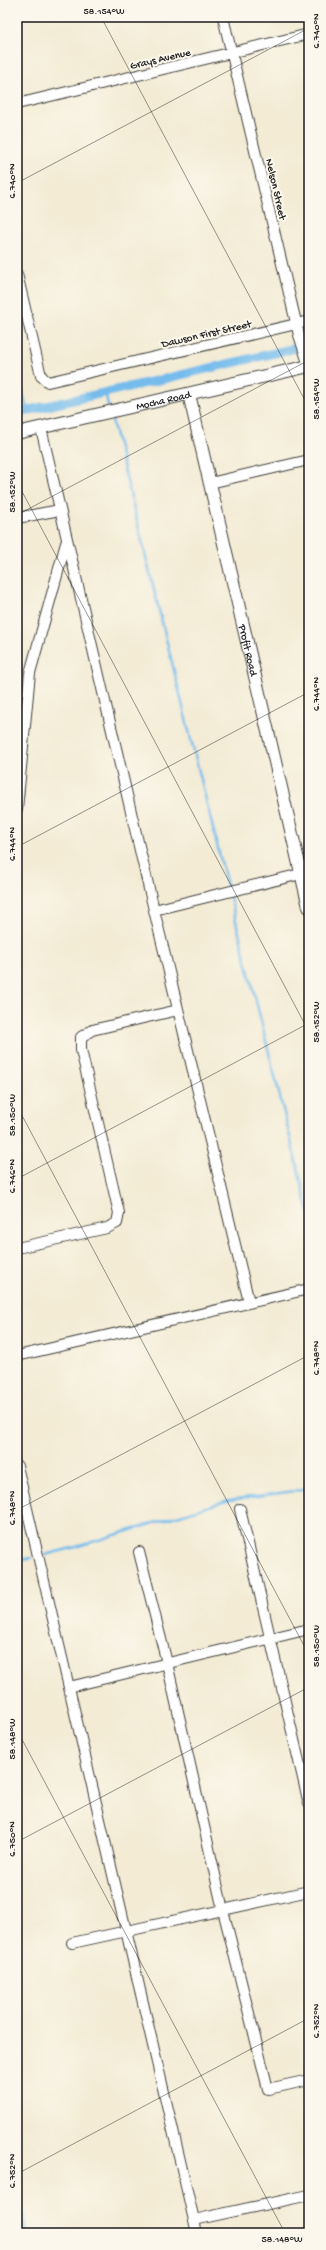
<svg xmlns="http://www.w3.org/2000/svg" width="326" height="2250" viewBox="0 0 326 2250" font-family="'Gochi Hand',sans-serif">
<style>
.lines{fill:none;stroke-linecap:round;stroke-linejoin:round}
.stream{stroke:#74bcec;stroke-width:2.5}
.canal{stroke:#74bcec;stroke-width:9}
.minor-casing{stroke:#3c3b38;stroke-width:12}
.tertiary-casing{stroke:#3c3b38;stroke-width:14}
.minor{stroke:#fff;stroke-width:10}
.tertiary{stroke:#fff;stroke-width:12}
.ticks{fill:none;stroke:#1c1c1c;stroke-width:1;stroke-opacity:0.45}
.labels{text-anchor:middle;stroke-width:4;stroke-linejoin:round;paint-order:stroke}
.street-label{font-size:11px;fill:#1c1c1c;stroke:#fbf7ec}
.neatline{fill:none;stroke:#1c1c1c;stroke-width:1.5}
.ticks-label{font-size:10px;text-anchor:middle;fill:#1c1c1c}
</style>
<rect width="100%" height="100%" fill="#fbf7ec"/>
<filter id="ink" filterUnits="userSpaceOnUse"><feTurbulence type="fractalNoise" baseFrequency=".025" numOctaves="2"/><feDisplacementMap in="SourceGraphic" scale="8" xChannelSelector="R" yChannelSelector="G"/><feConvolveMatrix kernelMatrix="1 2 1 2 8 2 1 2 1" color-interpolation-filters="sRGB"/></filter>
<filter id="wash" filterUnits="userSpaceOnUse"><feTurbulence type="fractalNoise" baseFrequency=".012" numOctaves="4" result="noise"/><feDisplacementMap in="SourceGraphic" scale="16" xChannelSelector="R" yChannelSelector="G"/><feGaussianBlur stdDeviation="0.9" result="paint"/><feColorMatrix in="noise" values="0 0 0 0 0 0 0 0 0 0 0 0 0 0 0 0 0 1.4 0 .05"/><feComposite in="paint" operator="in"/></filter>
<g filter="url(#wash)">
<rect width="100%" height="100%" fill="#f3ebd4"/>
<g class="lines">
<path class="stream" d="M17,365L27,411
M105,393L109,409
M111,416L228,889
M229,893L309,1213
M45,1555L76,1547L229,1500L309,1489
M17,1561L31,1558"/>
<path class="canal" d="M17,413L309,345
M17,2202L24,2233"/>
</g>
</g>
<g filter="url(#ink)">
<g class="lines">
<g class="minor-casing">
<path id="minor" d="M223,17L299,335L309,366
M17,104L309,34
M17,274L41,376L48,382L309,321
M41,428L154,910L249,1302
M210,483L309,460
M17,518L60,510
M17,809L30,673L66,543
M154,910L309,872
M17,1248L107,1228L117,1223L119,1213L81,1050V1037L92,1030L178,1010
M17,1356L309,1289
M17,1466L197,2233
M240,1509L309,1804
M139,1552L167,1663L223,1910L268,2089L309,2080
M69,1687L309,1629
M72,1943L309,1891
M194,2220L309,2195"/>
</g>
<g class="tertiary-casing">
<g id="tertiary">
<path id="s1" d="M189,394L309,907"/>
<path id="s2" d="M17,433L309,366"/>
</g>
</g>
<use href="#minor" class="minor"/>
<use href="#tertiary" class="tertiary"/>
</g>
</g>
<path class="ticks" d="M101,17L309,408M17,183L309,28M17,482L309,1032M17,515L309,360M17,847L309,692M17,1106L309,1655M17,1179L309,1023M17,1510L309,1355M17,1730L285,2233M17,1842L309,1687M17,2174L309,2018"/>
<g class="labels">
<g class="street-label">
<text transform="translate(160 58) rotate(-13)" y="4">Grays Avenue</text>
<text transform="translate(277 189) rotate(77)" y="4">Nelson Street</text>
<text transform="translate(206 333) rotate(-13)" y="4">Dawson First Street</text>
<text dy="4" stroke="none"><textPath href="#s2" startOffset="150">Mocha Road</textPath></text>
<text dy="4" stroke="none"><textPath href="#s1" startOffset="263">Profit Road</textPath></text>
</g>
</g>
<rect width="326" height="2250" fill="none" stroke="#fbf7ec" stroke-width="44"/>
<rect x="22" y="22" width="282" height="2206" class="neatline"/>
<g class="ticks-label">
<text x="104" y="14">58.154°W</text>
<text transform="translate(315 31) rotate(-90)" y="4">6.740°N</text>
<text transform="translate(11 181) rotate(-90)" y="4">6.740°N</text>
<text transform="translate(315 399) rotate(-90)" y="4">58.154°W</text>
<text transform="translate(11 492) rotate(-90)" y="4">58.152°W</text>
<text transform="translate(315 694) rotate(-90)" y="4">6.744°N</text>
<text transform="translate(11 844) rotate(-90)" y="4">6.744°N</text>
<text transform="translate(315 1022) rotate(-90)" y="4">58.152°W</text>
<text transform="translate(11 1115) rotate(-90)" y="4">58.150°W</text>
<text transform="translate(11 1176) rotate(-90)" y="4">6.746°N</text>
<text transform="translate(315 1358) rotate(-90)" y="4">6.748°N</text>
<text transform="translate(11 1508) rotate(-90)" y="4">6.748°N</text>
<text transform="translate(315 1646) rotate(-90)" y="4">58.150°W</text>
<text transform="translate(11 1739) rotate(-90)" y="4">58.148°W</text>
<text transform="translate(11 1839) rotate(-90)" y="4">6.750°N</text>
<text transform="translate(315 2021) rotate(-90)" y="4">6.752°N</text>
<text transform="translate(11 2171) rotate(-90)" y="4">6.752°N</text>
<text x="282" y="2242">58.148°W</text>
</g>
</svg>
